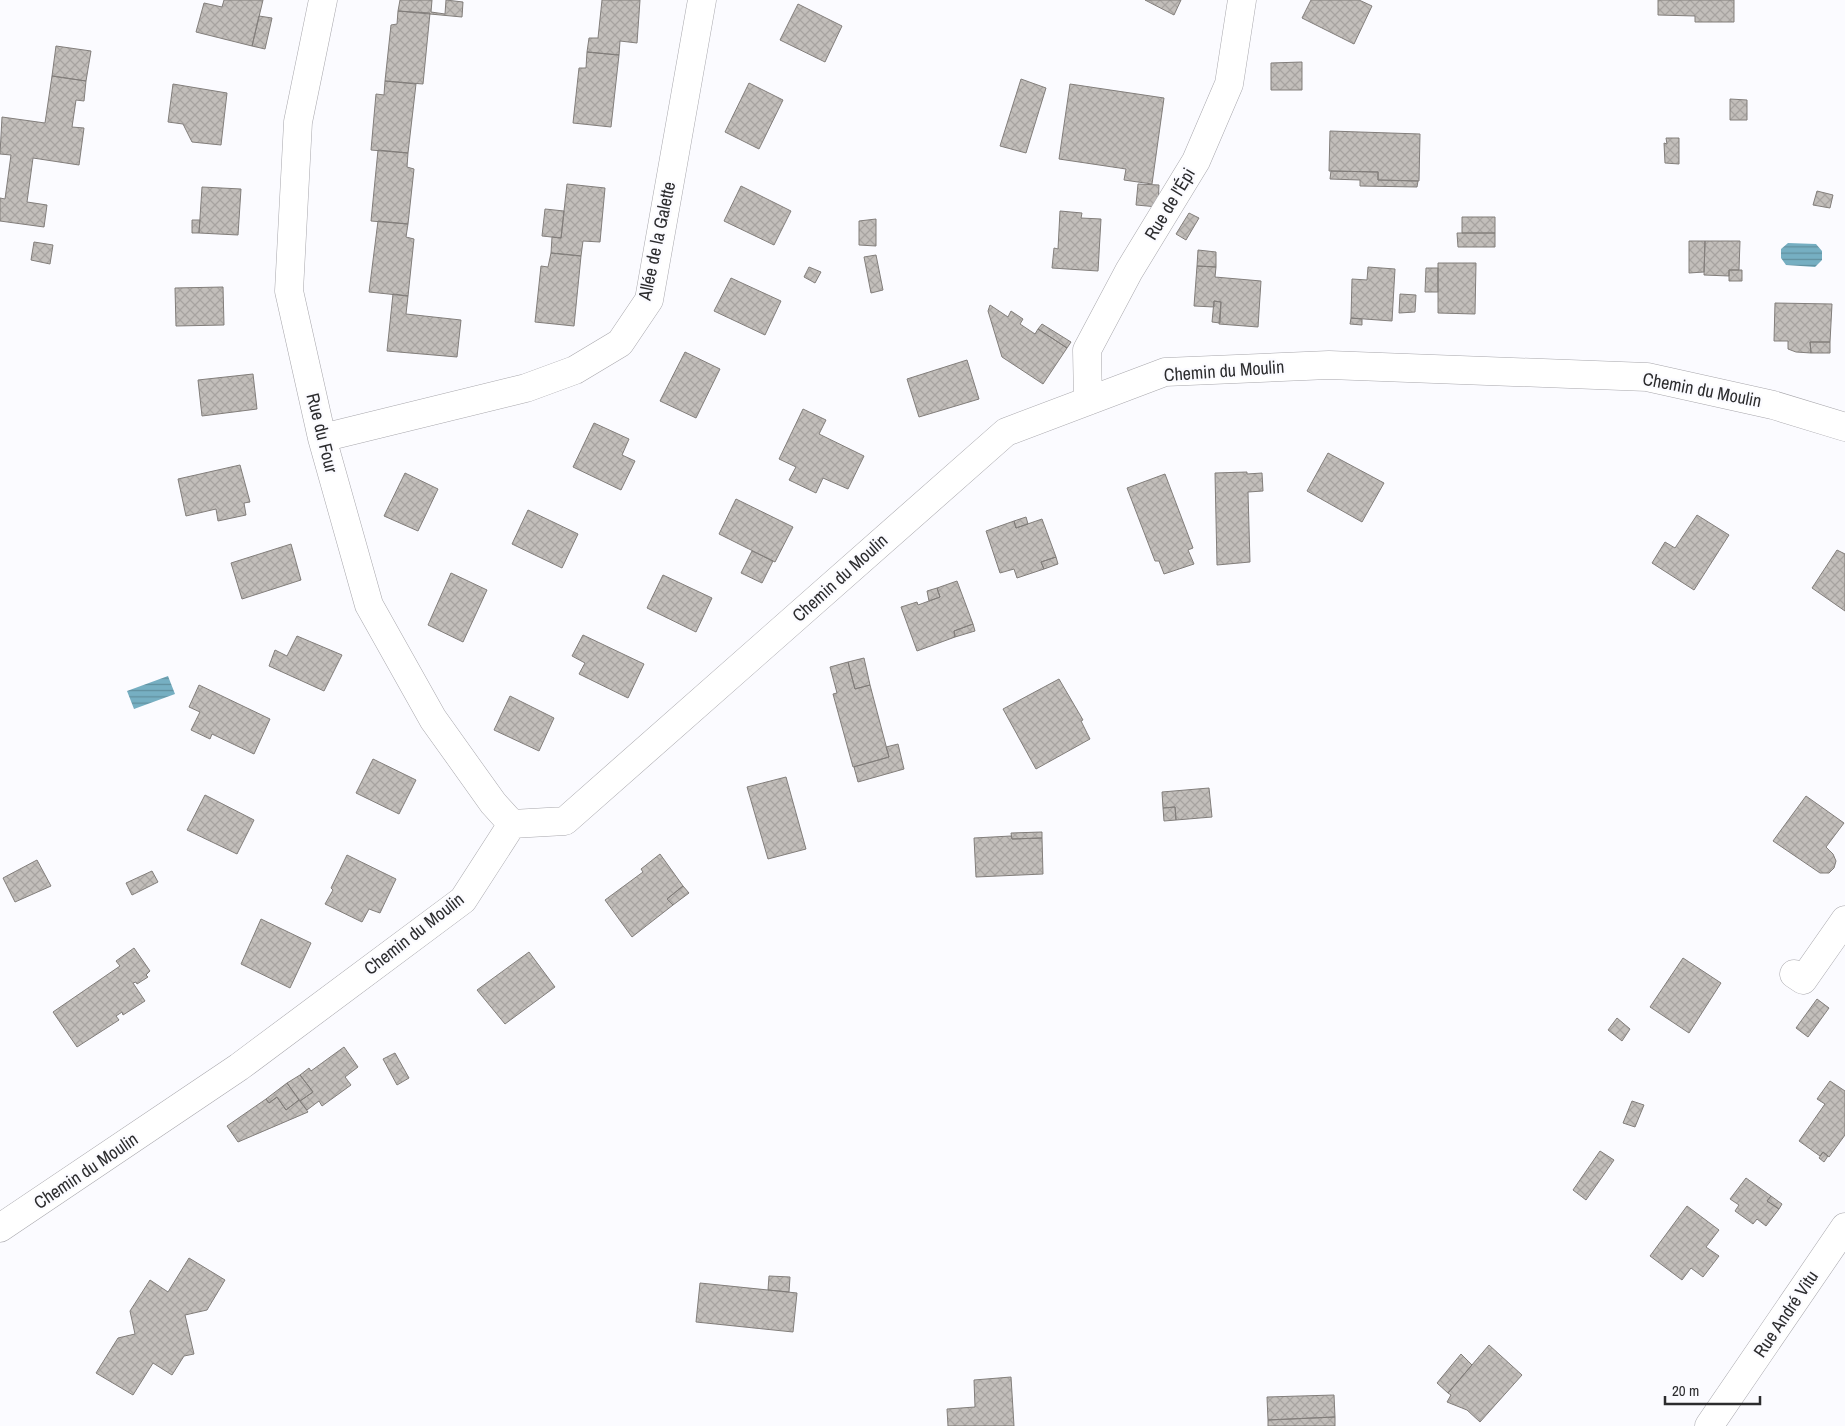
<svg xmlns="http://www.w3.org/2000/svg" width="1845" height="1426" viewBox="0 0 1845 1426" font-family="'Archivo Narrow',sans-serif">
<style>
.water{fill:url(#water-rules)}
.building{fill:url(#building-cross-hatch);stroke:#827e7b}
.lines{fill:none;stroke-linecap:round;stroke-linejoin:round}
.minor-casing{stroke:#a8a7ac;stroke-width:29}
.major-casing{stroke:#a8a7ac;stroke-width:29}
.minor{stroke:#fff;stroke-width:28}
.major{stroke:#fff;stroke-width:28}
.labels{text-anchor:middle;stroke-width:4.5;stroke-linejoin:round;paint-order:stroke}
.street-label{font-size:18px;fill:#2c2c2e;stroke:#fbfbff}
</style>
<defs>
<pattern id="water-rules" width="6" height="5" patternUnits="userSpaceOnUse" patternTransform="scale(1.25)"><rect width="6" height="5" fill="#76afc2"/><path d="M0 2.5h6" fill="none" stroke="#618f9e"/></pattern>
<pattern id="building-cross-hatch" width="8" height="8" patternUnits="userSpaceOnUse" patternTransform="scale(1.25)"><rect width="8" height="8" fill="#c2beba"/><path d="M0 0l8 8M0 8l8-8" fill="none" stroke="#a7a3a0"/></pattern>
</defs>
<rect width="100%" height="100%" fill="#fbfbff"/>
<path class="water" d="M1788,243L1816,244L1822,251V260L1815,267L1786,265L1781,258V249Z
M168,676L175,694L134,709L127,691Z"/>
<path class="building" d="M224,0H263L252,46L196,32L204,3L222,7Z
M400,0H432L431,12L445,14L446,0L463,2L462,17L398,11Z
M602,0H640L637,43L620,41L619,55L587,52L589,38H598Z
M1145,0H1181L1174,15Z
M1311,0H1359L1372,6L1354,44L1302,18Z
M1658,0H1734V22H1695V16L1658,15Z
M798,4L842,26L825,62L780,40Z
M398,11L430,13L423,84L385,81L391,25L397,24Z
M259,16L272,18L265,49L252,46Z
M56,46L91,51L86,81L52,76Z
M587,52L619,55L611,127L573,123L579,68H586Z
M1302,62V90H1271V63Z
M52,76L86,81L84,101L76,100L72,127L84,128L79,165L33,158L27,202L47,205L44,227L0,221V198L5,199L11,155L0,154L2,117L45,123Z
M1021,79L1046,88L1026,153L1000,146Z
M385,81L416,84L408,153L371,150L376,94L384,95Z
M749,83L783,100L759,149L725,132Z
M173,84L227,93L221,145L192,142L183,124L168,122Z
M1070,84L1164,98L1152,184L1124,180L1126,169L1059,159Z
M1730,99L1747,100V120H1730Z
M1330,131L1420,134L1419,181L1378,180V172L1329,171Z
M1666,138H1679V164L1665,163L1664,143L1667,144Z
M378,150L408,153L407,167L414,169L408,224L371,221Z
M1331,171L1378,172V180L1418,181L1417,187L1360,186V180L1330,179Z
M567,184L605,188L600,242L583,241L581,256L551,253L552,237L561,238Z
M1138,184L1159,185L1158,207L1136,205Z
M741,186L791,211L774,245L724,221Z
M202,187L241,189L238,235L199,233Z
M1817,191L1833,195L1830,208L1813,205Z
M545,209L564,211L561,238L542,236Z
M1060,211L1082,213L1081,218L1101,219L1098,271L1052,268L1054,248L1058,249Z
M1189,213L1199,218L1186,240L1176,234Z
M1462,217H1495V233H1462Z
M876,219V246L859,245V221Z
M192,220H200L199,233H192Z
M378,221L408,224L406,237L414,239L408,296L369,292Z
M1457,233H1495V247H1458Z
M1689,241H1705L1704,272L1689,273Z
M1705,241H1740L1739,270H1729V276L1704,275Z
M34,242L53,245L50,264L31,260Z
M1198,250L1216,252V267L1197,266Z
M551,253L581,256L574,326L535,322L541,266L548,267Z
M876,255L883,290L871,293L864,257Z
M1438,263H1476L1475,314L1438,313Z
M1197,266L1216,267L1215,277L1261,281L1258,327L1219,324L1221,302L1214,301V307L1194,306Z
M809,267L821,272L815,283L804,277Z
M1368,267L1395,269L1392,321L1351,318L1352,279L1367,280Z
M1426,268H1438V292H1425Z
M1729,270H1742V281H1729Z
M731,278L781,301L765,335L714,311Z
M223,287L224,325L176,326L175,288Z
M393,294L408,296L406,314L461,320L457,357L387,351Z
M1400,294L1416,295L1415,312L1399,313Z
M1214,301L1221,302L1220,323L1212,322Z
M1775,303L1832,304L1830,342H1810L1811,353L1796,352L1788,349V341H1774Z
M990,305L1008,317L1011,311L1023,319L1020,324L1035,334L1038,329L1067,348L1043,384L1002,357L988,311Z
M1351,318L1362,319V325L1350,324Z
M1042,324L1071,342L1067,348L1038,329Z
M1810,342H1830V353H1811Z
M685,352L720,369L696,418L660,401Z
M967,360L979,399L919,417L907,379Z
M253,374L257,409L202,416L198,380Z
M803,409L826,420L819,434L864,456L848,489L823,478L816,493L789,480L796,467L779,459Z
M594,423L629,439L622,455L635,461L621,490L573,467Z
M1328,453L1384,483L1362,522L1307,491Z
M240,465L250,502L244,503L246,515L218,521L216,509L186,516L178,479Z
M1247,472V474L1262,473L1263,491L1248,492L1250,562L1217,565L1215,473Z
M405,473L438,489L418,531L384,516Z
M1165,474L1193,548L1188,550L1194,564L1164,574L1159,561H1155L1127,488Z
M736,499L793,527L775,562L719,534Z
M528,510L578,534L562,568L512,544Z
M1697,515L1729,535L1694,590L1652,563L1665,542L1675,548Z
M1026,517L1028,524L1016,528L1014,521Z
M1042,519L1056,557L1041,562L1044,569L1017,578L1014,569L1000,573L986,531L1014,521L1016,528Z
M291,544L301,580L242,599L231,563Z
M1837,550L1845,554V611L1812,588Z
M752,551L773,561L762,583L741,573Z
M1056,557L1058,564L1044,569L1041,562Z
M451,573L487,590L463,642L428,625Z
M663,575L712,598L696,632L647,608Z
M957,581L973,624L954,631L955,637L917,651L901,607L917,602L918,605L940,597L937,588Z
M937,588L940,597L929,601L927,591Z
M973,624L975,631L955,637L954,631Z
M583,635L644,664L628,698L579,674L585,663L572,656Z
M297,636L342,655L324,691L269,666L275,650L287,656Z
M864,658L870,685L855,689L848,662Z
M848,662L855,689L870,685L889,757L853,767L833,694L837,693L830,667Z
M1059,679L1083,720L1081,721L1090,739L1036,769L1003,709Z
M199,685L270,719L254,754L212,734L210,739L191,730L200,712L189,707Z
M510,696L554,718L539,751L494,730Z
M898,744L904,769L858,782L854,767L889,757L886,747Z
M373,759L416,780L399,814L356,793Z
M786,777L806,849L768,859L747,787Z
M1209,788L1212,817L1176,820L1175,807L1163,808L1162,792Z
M205,795L254,820L237,854L187,830Z
M1806,796L1844,823L1826,847L1833,854L1836,861L1834,868L1829,873H1820L1773,841Z
M1175,807L1176,820L1164,821L1163,808Z
M1042,832V838L1012,839L1011,833Z
M1011,836L1012,839L1042,838L1043,874L976,877L974,838Z
M660,854L683,886L667,899L673,905L632,937L605,900L643,872L641,869Z
M347,855L396,879L380,913L369,909L362,922L325,904L333,890L331,888Z
M37,860L51,886L15,902L3,878Z
M152,871L158,882L132,895L126,883Z
M683,886L689,893L673,905L667,899Z
M261,919L311,943L290,988L241,964Z
M134,948L150,971L146,975L148,977L137,984L136,982L133,983L145,1001L123,1015L122,1012L116,1016L119,1020L77,1047L53,1012L120,966L116,961Z
M529,952L555,987L505,1024L477,990Z
M1683,958L1721,983L1689,1033L1650,1007Z
M1817,999L1829,1008L1808,1037L1796,1028Z
M1617,1018L1630,1029L1622,1041L1608,1030Z
M344,1047L358,1067L345,1077L351,1085L322,1106L319,1101L307,1110L300,1101L313,1092L300,1075L309,1068L311,1071Z
M395,1053L409,1078L397,1085L383,1059Z
M300,1075L313,1092L300,1101L287,1083Z
M1830,1081L1845,1091V1135L1829,1157L1823,1152L1820,1156L1799,1141L1825,1104L1817,1099Z
M287,1083L299,1100L286,1110L277,1097L269,1103L266,1099Z
M277,1097L286,1110L299,1100L308,1112L238,1142L227,1126L266,1099L269,1103Z
M1632,1101L1644,1105L1635,1127L1623,1123Z
M1600,1151L1614,1160L1586,1200L1573,1190Z
M1823,1152L1828,1156L1824,1162L1819,1158Z
M1746,1178L1771,1196L1767,1201L1779,1209L1766,1226L1757,1219L1753,1224L1735,1211L1739,1205L1730,1199Z
M1771,1196L1782,1204L1779,1209L1767,1201Z
M1687,1206L1719,1230L1706,1247L1719,1256L1703,1277L1691,1268L1682,1280L1650,1256Z
M189,1258L225,1280L207,1310L185,1315L194,1354L184,1356L172,1375L153,1363L133,1395L96,1373L118,1338L135,1334L130,1311L150,1280L168,1292Z
M769,1276L790,1277L789,1292L768,1290Z
M700,1283L797,1293L793,1332L696,1322Z
M1489,1345L1522,1375L1480,1422L1467,1410L1447,1402L1451,1395L1448,1393Z
M1461,1354L1472,1365L1448,1393L1437,1383Z
M1011,1377L1014,1426H948L947,1409L975,1407L974,1380Z
M1334,1395L1335,1417L1268,1420L1267,1397Z
M1335,1417V1426H1268V1420Z"/>
<g class="lines">
<g class="minor-casing">
<path id="minor" d="M323,0L298,122L289,291L322,438L369,605L433,719L493,803L512,824
M1088,401L1087,350L1129,271L1196,161L1229,84L1242,0
M322,438L526,388L575,370L620,343L649,300L702,0
M512,824L565,821L1006,432L1165,372L1329,365L1647,377L1773,405L1845,427
M1794,974L1803,980L1845,920
M0,1228L239,1067L463,900L512,824"/>
</g>
<g class="major-casing">
<path id="major" d="M1709,1426L1845,1227"/>
</g>
<use href="#minor" class="minor"/>
<use href="#major" class="major"/>
</g>
<g class="labels">
<g class="street-label">
<text transform="translate(1170 204) rotate(-59)" y="6">Rue de l'Épi</text>
<text transform="translate(657 241) rotate(-78)" y="6">Allée de la Galette</text>
<text transform="translate(1224 371) rotate(-4)" y="6">Chemin du Moulin</text>
<text transform="translate(1702 390) rotate(11)" y="6">Chemin du Moulin</text>
<text transform="translate(322 433) rotate(76)" y="6">Rue du Four</text>
<text transform="translate(840 578) rotate(-42)" y="6">Chemin du Moulin</text>
<text transform="translate(414 934) rotate(-38)" y="6">Chemin du Moulin</text>
<text transform="translate(86 1171) rotate(-34)" y="6">Chemin du Moulin</text>
<text transform="translate(1786 1314) rotate(-56)" y="6">Rue André Vitu</text>
</g>
</g>
<path d="M1665 1396v8h95v-8" fill="none" stroke="#2c2c2e" stroke-width="2.5"/>
<text x="1672" y="1396" font-size="15" fill="#2c2c2e" stroke="#fbfbff" stroke-width="4" paint-order="stroke">20 m</text>
</svg>
